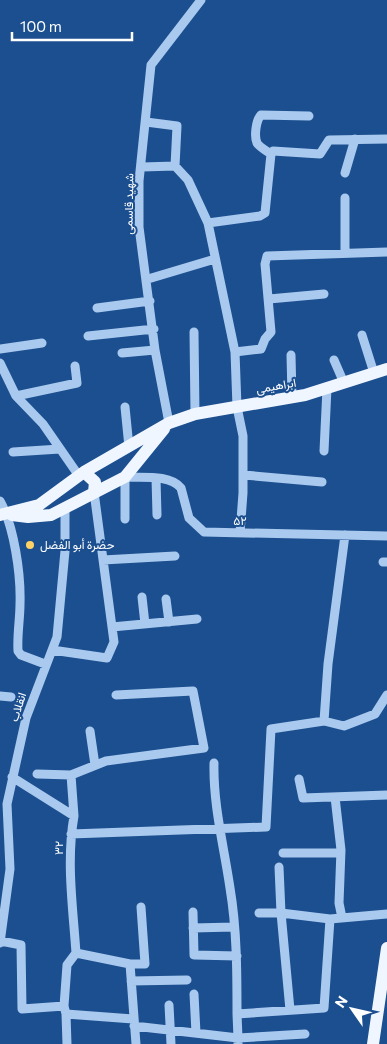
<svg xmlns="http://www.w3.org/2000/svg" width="387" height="1044" viewBox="0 0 387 1044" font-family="Commissioner,Vazirmatn,sans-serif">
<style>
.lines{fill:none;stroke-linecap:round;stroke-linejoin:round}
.minor{stroke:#a9c9ee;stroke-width:9}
.major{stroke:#f0f6ff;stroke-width:12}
.poi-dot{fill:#ffd166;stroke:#1b4f8f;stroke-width:2}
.labels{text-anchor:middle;stroke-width:4;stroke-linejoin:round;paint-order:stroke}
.street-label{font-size:12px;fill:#fff;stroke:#1b4f8f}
.poi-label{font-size:12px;fill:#fff;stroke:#1b4f8f;text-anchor:start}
</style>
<rect width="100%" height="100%" fill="#1b4f8f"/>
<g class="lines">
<path class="minor" d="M146,122L177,126L175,166
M271,154C267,151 259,147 257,143C254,136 256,120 261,115L309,116
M142,167L175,166L188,180L208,223L235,352L237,407L243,436V493L240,533
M345,173L355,139
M208,223L260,216L265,213L271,154L273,151L320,154L329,140L387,139
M345,253V198
M148,279L215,259
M269,299L324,294
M97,308L150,301
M194,332L195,414
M362,335L374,373
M88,336L154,329
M0,349L42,343
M235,352L261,349L265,339L271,332L265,264L267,256L387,252
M122,353L155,350
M291,355L292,397
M334,360L344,383
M0,363L16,396L43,424L79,476
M16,396L77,383L75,366
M125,407L129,447
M169,423L155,350L139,227V181L151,65L201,0
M324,451L327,388
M13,452L60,449
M244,475L322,482
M156,478L157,515
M0,501C14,526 21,574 20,604C20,619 17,635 18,651L21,655L45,664
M125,519V477C142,478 170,474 181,488L189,518L204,532L387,536
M103,560L175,556
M383,562H387
M142,597L145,624
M166,599L169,622
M112,627L197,619
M52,650L107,658L114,642L94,492
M0,696L11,697
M324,721L328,664L345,535
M90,731L95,765
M214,763C213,805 224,847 230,888C237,930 237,972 237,1014
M37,774L71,775
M12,777L74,816C66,861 73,908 76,953
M299,779L303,798L387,795
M335,797L341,850L339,903L342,918
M74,816L71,775L106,761L204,748L193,691L116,695
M71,834L266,827L271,729L324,721L344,726L375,714L387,695
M283,853H341
M279,867L281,913L290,1010
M193,912L194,955L237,956
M259,913H281L330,919
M193,928L234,927
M1,941L21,945L22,1009L64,1006L66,1014L133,1019
M0,943L10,869L7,804L26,718L57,637L65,551V509
M76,953L130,964L136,1044
M130,964H145L141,907
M131,981L187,980
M194,994L196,1033
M169,1005L171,1044
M64,1006L67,965L76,953
M66,1014L67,1044
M134,1026L238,1038V1044
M305,1034L238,1038L237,1014L324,1008L330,919L387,914"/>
<path class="major" d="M84,472L95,482L94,492
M0,515L39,505L84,472L169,423L195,414L305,395L387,369
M12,515L28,517L51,515L125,477L164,429
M373,1044L387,948"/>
</g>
<circle class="poi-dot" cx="30" cy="545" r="5"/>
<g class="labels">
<g class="street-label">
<text transform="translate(129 204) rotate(-89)" y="4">شهید قاسمی</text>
<text transform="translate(276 386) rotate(-10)" y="4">ابراهیمی</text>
<text transform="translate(240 521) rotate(1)" y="4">۵۲</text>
<text transform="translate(18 707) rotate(-72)" y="4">انقلاب</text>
<text transform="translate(59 848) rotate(-90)" y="4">۳۲</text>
</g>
<g class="poi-label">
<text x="40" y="549">حضرة أبو الفضل</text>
</g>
</g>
<g transform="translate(352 1009) rotate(304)" stroke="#1b4f8f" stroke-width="4" paint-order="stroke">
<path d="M0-4L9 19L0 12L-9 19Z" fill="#ffffff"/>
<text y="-8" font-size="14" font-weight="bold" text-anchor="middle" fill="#ffffff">N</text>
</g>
<path d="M12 32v8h120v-8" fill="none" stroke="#ffffff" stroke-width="2.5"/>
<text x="20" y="32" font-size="15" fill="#ffffff" stroke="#1b4f8f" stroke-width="4" paint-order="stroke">100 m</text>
</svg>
